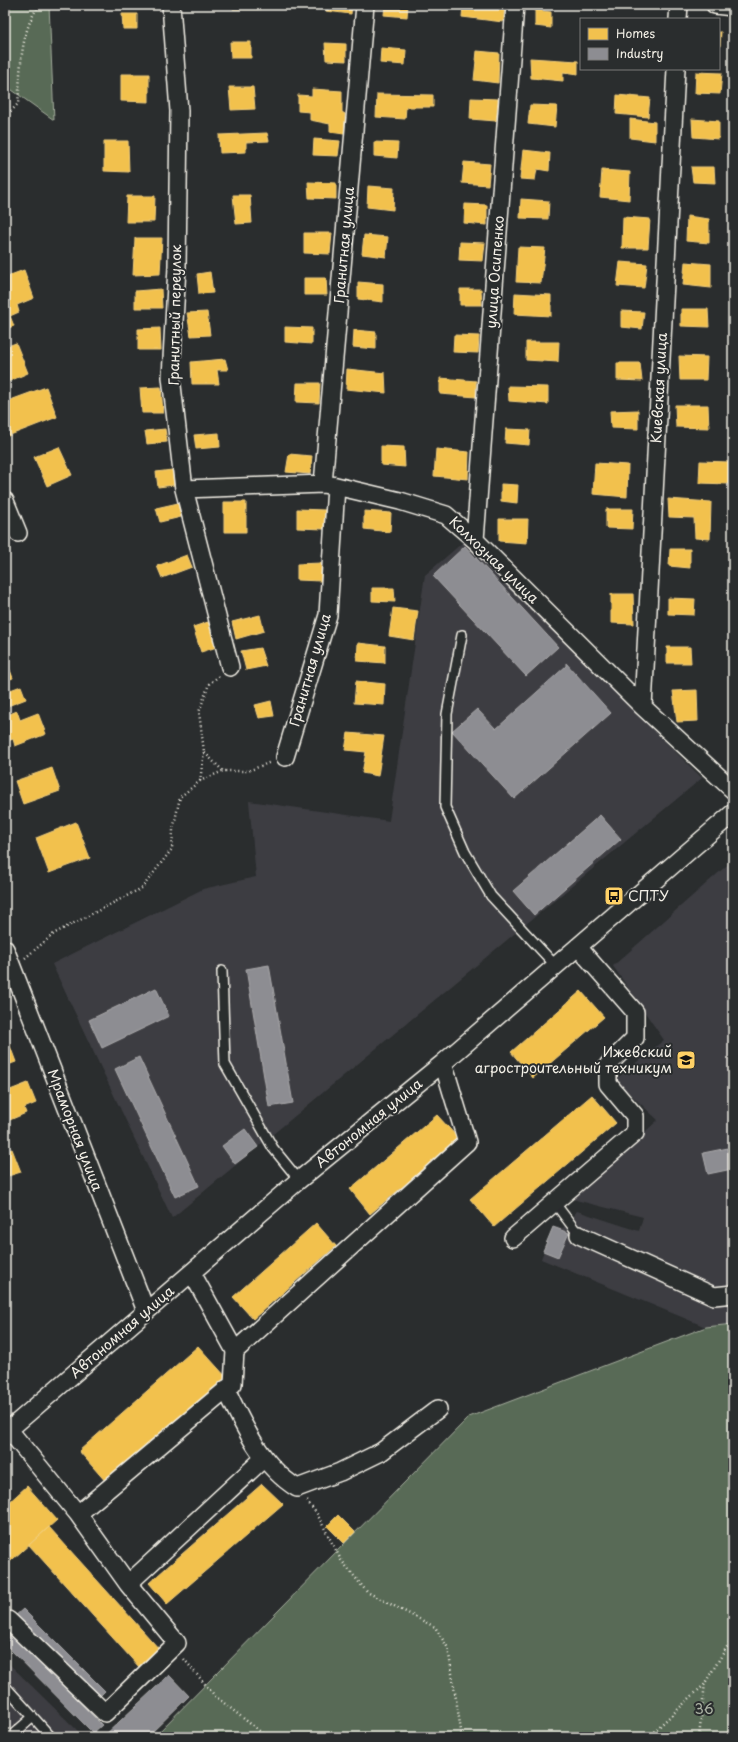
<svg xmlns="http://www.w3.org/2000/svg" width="738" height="1742" viewBox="0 0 738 1742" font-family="'Playpen Sans',sans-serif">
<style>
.built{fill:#3e3e43}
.green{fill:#596b56;stroke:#a6ae9f}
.homes{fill:#f2c14e;stroke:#f3cf7c}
.industry{fill:#8d8d92;stroke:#acabac}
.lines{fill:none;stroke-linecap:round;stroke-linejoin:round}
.lane-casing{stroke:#f4f1e8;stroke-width:12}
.street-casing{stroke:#f4f1e8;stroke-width:20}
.path{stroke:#f4f1e8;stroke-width:2.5;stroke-dasharray:1 3;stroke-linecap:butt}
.lane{stroke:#2a2d2e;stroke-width:9}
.street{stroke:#2a2d2e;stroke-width:17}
.labels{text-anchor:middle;stroke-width:4;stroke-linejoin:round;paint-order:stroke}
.street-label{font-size:14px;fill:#f4f1e8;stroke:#2a2d2e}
.poi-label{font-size:14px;fill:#f4f1e8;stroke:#2a2d2e;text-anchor:start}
.park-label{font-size:14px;fill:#aeb5a6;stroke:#2a2d2e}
</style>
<rect width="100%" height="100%" fill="#2a2d2e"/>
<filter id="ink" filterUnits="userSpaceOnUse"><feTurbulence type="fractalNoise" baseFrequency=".025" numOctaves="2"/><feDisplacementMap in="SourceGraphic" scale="8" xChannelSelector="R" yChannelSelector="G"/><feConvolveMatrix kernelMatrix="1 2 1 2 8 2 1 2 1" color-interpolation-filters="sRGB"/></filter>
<g filter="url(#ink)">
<path class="built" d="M468,538L653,730L702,778L172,1218L52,964L203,889L256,877L249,801L389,821L425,575Z
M733,860V1324L706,1327L541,1259L553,1227L563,1228L577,1211L639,1231L643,1217L572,1199L658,1120L615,1080L664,1040L613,966Z
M5,1660L84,1737H5Z"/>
<path class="green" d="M5,5H49L54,120L5,85Z
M733,1324V1737H154L469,1417L706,1327Z"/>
<path class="homes" d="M233,5H261V9H233Z
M282,5H319V7L282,8Z
M327,5H352L351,14L326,11Z
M385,5H408L407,17L384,15Z
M463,5H505L503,22L462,17Z
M535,10L551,12V28L535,26Z
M122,14H137V29H123Z
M719,32H721L720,47H719Z
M230,42H251V58H231Z
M325,43L346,44V61L326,60Z
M381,48L406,50L405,65L380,63Z
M477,51L499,53L498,83L474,80Z
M530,58L578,61V74L563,72V81L531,78Z
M696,72L722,73L720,94L695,93Z
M121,74H149V102L121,101Z
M229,87H253L255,109L231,110Z
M312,89L342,91V112L345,114L344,134L330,132V124L310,120V112L298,111V95L312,96Z
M377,94L433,95V107H406L405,119L376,117Z
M617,95L650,98L648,117L616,114Z
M471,98L498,99L496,121L470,119Z
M530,105L557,106L555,127L528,124Z
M630,119L655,122V141L630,138Z
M692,119L719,121V139L693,137Z
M267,133L269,141L246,142V152L220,153L219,135Z
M314,139L340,141L338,156L313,155Z
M104,141H128L129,172L104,171Z
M374,142L398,143L397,158L374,156Z
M523,150L550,153L549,171L537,169L535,180L520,179Z
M464,162L490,164L488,185L462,183Z
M691,167H714L715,183L693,182Z
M602,170L630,172L629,200L600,197Z
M308,182L336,183V199L309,198Z
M368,186L394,188L393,210L367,207Z
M233,195H250L252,223L236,224Z
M127,196H155L154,222H126Z
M521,199L549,201L548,219L520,218Z
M465,204L487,205V225L464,223Z
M687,216L709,219V243L686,241Z
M623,217L650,219L648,248H622Z
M304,233H332L330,254L304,253Z
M364,235L388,237L386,257L362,254Z
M135,238H162L160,274L133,275Z
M460,242L485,243L483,261L459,260Z
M518,247L545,248L541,283L516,282Z
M620,262L647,264L644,288L617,286Z
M685,262L711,264V288L683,285Z
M24,270L34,298L17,305L19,312L10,316L14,326L5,329V277Z
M210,272L213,293L199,294L197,274Z
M304,278H326L327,295H304Z
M358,282L383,284V302L358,299Z
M161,289L162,308H135V291Z
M460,289H481L482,305H460Z
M515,293L551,295V316L514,314Z
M681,309H708L709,327L681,326Z
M621,311L644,312L642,329L621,327Z
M207,312L210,335L191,336L187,313Z
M285,327L312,328V344L285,342Z
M160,328L161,350H138V329Z
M354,330L376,332V349L353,347Z
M454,335L479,336L478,353L453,352Z
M526,342H559L558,362L526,360Z
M16,343L28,373L5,383V347Z
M679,356L707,357L706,380H680Z
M225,359L228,370H217L219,384H192L191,362Z
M617,363H640L642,381L617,380Z
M347,369L385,373L386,393L346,389Z
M440,378L476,381V397L440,394Z
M297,383H320L319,403L296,402Z
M508,386L548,387V404L509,401Z
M46,387L57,417L5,437V402Z
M161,387L163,413H142L140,388Z
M675,405H708L709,428L676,427Z
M638,410V429L611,428L610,411Z
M165,429L167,442L147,444L145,431Z
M506,429L530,430L529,445L505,443Z
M219,433L220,447L196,449L194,435Z
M381,446L404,447L405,467L381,465Z
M59,447L72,475L47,486L34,457Z
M436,449L469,452L468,479L434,476Z
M289,454L312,456L310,474L286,472Z
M700,461L729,462V484L699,483Z
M595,463L628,465L627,497L593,494Z
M172,470L174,485L158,487L156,472Z
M501,484L518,485L517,503L501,501Z
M668,499L711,502L710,539L695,538L694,518L669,517Z
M224,502H246V532H224Z
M178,503L181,517L160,522L156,508Z
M297,509L325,510L324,529L297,528Z
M606,509H633L632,529L606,528Z
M364,511L391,513L390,532L364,529Z
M499,519H528L527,543L499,541Z
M670,549H690V568L669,566Z
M187,555L192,567L162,578L157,566Z
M321,563V581L297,580V564Z
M372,588H394L395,602L372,601Z
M611,594H633L634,624L611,623Z
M668,598L695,599L694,615L668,614Z
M393,608L418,611L414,640L389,636Z
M260,615L264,631L236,639L232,622Z
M208,622L217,647L201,652L193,627Z
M358,643L385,646V663L357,661Z
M667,647H690L691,663H667Z
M260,648L266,666L246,670L241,651Z
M5,657L13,678L5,681Z
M356,681L385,684L384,705L354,703Z
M21,686L26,699L5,707V692Z
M697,690L698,721L677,722L673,691Z
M271,701L274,716L259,718L255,705Z
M17,711L20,720L38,713L46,734L15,746L13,739L5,742V716Z
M348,733L384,736L378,776L362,773L366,752L345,750Z
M52,768L60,791L23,804L15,781Z
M76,822L90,858L49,873L36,838Z
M581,991L604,1017L533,1078L511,1052Z
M7,1038L16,1062L5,1066V1039Z
M28,1083L36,1103L24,1108L26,1113L5,1122V1092Z
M592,1095L616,1123L494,1227L470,1199Z
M437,1115L459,1139L370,1214L350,1189Z
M12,1149L21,1172L5,1177V1151Z
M316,1223L336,1246L253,1319L233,1297Z
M198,1346L227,1378L107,1483L79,1451Z
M262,1484L283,1504L167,1604L149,1583Z
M27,1486L57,1520L5,1566V1506Z
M338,1515L355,1532L344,1543L327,1526Z
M49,1527L160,1650L140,1668L29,1545Z"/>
<path class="industry" d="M465,546L558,647L526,676L433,576Z
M566,663L611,713L514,799L452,731L477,709L496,729L566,666Z
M600,815L621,839L534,915L513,891Z
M269,965L293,1103L269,1107L246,969Z
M156,988L169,1016L102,1048L89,1020Z
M139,1057L199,1186L175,1197L115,1069Z
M245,1129L258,1147L235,1164L222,1146Z
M728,1148L732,1169L708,1174L703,1153Z
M553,1227L569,1233L558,1257L543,1251Z
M23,1609L105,1691L96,1700L14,1617Z
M5,1628L102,1725L93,1733L5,1644Z
M169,1675L189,1696L147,1737H103Z"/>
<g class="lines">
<g class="lane-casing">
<path id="lane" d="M462,635L447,714L445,807L465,852L491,896L556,966
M222,971L225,1064L273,1148L299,1180
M554,1202L579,1235
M5,1686L51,1737
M10,1737L33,1717"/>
</g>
<g class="street-casing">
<path id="street" d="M171,5L179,111L177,267L171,377L184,489L230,667
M715,5L733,7
M678,19L679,5
M323,484L365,5
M184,489L323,484L336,486L400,501L446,515L475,540L643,707L733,790
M5,501L18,533
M475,540L515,5
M643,707L676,69
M285,757L328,615L336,486
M5,949L146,1311
M579,1235L714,1296L733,1294
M513,1238L635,1133V1116L608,1084V1065L635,1038V1012L578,947
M235,1351L467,1142L443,1063
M226,1389C243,1425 262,1467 297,1488L340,1472L381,1452L438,1409
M9,1430L78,1514L233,1384L235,1351L192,1273
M5,1433L299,1180L443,1063L733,813
M78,1514L128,1584L264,1458
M8,1620L105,1713L177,1643L128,1584"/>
</g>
<path class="path" d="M5,117L18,104C21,70 19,34 39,5
M219,676L209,684L199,712L204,752L223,771H248L271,762
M200,781L204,752
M25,958L55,933L142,888L172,849L173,830L180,797L200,781L223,771
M307,1501L317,1514L341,1560L367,1592L435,1627L448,1648L462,1737
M184,1659L215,1696L267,1737
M648,1737L705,1684
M699,1737L705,1683L733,1637"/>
<use href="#lane" class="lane"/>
<use href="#street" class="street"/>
</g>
</g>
<defs>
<g id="bus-square" transform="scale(1)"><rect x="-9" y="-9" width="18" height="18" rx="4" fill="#ffd166" stroke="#2a2d2e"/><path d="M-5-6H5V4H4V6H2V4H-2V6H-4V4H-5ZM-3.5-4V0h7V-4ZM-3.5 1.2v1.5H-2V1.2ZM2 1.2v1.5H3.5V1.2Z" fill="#111"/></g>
<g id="university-square" transform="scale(1)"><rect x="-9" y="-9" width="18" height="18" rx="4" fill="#ffd166" stroke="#2a2d2e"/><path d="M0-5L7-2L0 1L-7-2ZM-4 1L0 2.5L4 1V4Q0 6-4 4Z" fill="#111"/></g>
</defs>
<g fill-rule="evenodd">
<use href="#bus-square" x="614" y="896"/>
<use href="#university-square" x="686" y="1060"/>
</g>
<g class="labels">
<g class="street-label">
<text transform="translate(344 245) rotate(-85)" y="5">Гранитная улица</text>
<text transform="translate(495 272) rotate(-86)" y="5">улица Осипенко</text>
<text transform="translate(175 315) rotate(-89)" y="5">Гранитный переулок</text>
<text transform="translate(659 388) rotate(-87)" y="5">Киевская улица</text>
<text transform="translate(494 560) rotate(44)" y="5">Колхозная улица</text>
<text transform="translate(310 670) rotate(-74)" y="5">Гранитная улица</text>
<text transform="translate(369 1123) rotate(-39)" y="5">Автономная улица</text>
<text transform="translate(75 1130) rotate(69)" y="5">Мраморная улица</text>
<text transform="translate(122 1332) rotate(-41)" y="5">Автономная улица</text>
</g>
<g class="poi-label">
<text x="628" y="901">СПТУ</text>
<text x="672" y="1057" text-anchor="end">Ижевский<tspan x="672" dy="16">агростроительный техникум</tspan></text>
</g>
<g class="park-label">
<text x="704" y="1714">36</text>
</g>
</g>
<rect width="738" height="1742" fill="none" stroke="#2a2d2e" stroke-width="20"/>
<rect x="10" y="10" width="718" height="1722" fill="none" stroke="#f4f1e8" stroke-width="1.5" filter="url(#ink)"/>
<rect x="580" y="18" width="140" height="52" fill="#2a2d2e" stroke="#7b7b78"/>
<rect x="588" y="28" width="20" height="12" fill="#f2c14e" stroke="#7b7b78"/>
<text x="616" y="38" font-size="12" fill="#f4f1e8">Homes</text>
<rect x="588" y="48" width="20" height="12" fill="#8d8d92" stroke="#7b7b78"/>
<text x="616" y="58" font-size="12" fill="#f4f1e8">Industry</text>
</svg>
